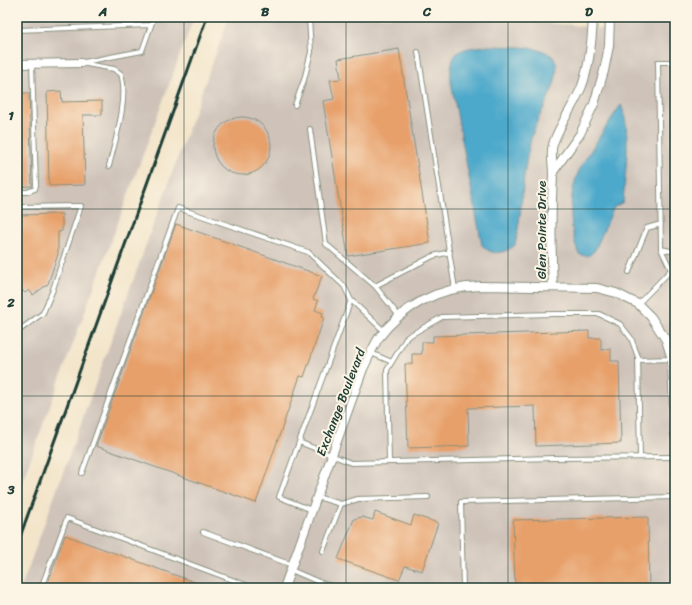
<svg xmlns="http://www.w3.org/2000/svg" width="692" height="605" viewBox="0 0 692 605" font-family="Sriracha,sans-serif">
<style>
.industrial{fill:#cec2b9}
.water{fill:#4da9cb;stroke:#367380}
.building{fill:#e7a06b}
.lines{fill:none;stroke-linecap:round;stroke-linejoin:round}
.lane-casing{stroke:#89917f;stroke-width:6}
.street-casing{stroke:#89917f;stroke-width:10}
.lane{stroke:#fff;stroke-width:4}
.street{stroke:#fff;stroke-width:8}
.rail{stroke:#1f3d34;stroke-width:3}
.grid{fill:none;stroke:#1f3d34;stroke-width:1;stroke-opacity:0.55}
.labels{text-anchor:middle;stroke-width:4;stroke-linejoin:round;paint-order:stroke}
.street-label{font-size:13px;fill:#1f3d34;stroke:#fcf5e5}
.neatline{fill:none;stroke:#1f3d34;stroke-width:1.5}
.grid-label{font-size:13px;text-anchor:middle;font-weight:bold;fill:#1f3d34}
</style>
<rect width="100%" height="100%" fill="#fcf5e5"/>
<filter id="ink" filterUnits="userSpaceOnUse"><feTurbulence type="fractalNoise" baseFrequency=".025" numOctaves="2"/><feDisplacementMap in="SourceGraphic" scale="8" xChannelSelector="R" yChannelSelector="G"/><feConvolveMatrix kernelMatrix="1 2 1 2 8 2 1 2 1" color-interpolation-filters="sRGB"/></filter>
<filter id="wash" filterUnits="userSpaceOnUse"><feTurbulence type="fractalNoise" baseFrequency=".012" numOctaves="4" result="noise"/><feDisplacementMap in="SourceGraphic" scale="16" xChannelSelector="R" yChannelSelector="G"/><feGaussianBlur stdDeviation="0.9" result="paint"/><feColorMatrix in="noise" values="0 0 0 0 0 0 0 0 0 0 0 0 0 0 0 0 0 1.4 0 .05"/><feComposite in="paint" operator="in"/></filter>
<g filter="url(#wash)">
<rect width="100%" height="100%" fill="#f3e5ca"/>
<path class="industrial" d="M17,17H194L17,495Z
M229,17H467L503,21L572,25L602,29L675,23V588H21Z"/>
<path class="water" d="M489,46C506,47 539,45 552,56C567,70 542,109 536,124C521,162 524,206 515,245C505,253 492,257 482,245L451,82C449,49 460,48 489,46Z
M621,105C632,130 625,174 623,202L614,207L595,250C590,256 586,257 579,254C569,230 568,198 578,173C581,165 586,158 590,152C600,136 610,120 621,105Z"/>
<g id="blocks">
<path class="building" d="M399,49L430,243L348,256L323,101L334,99L330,80L341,79L338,59Z
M61,91L62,102L102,101V115H83L85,185L49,186L47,92Z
M17,93H29L32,186L17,187Z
M213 146a29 29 0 1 1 58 0a29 29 0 1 1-58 0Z
M62,214V231L58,232V254L48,284L33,295L29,290L25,293L21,289H17V215Z
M176,224L322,276L313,299L318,301L315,310L323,313L322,318H324L304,377L300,376L256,503L96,446Z
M589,331V338H601V350L611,349V361H619L621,443L536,446L535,406L468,408L469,446L408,448L405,364H412V354H422V342H433V336Z
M375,512L411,525L414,515L438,523L422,571L405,566L399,580L338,559L354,519L362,517L373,520Z
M648,517L649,588H515L513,520Z
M65,535L208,587V588H46Z"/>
</g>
</g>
<g filter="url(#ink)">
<use href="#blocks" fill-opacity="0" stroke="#89917f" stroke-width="1"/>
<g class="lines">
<g class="lane-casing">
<path id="lane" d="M17,30L151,25
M418,52L455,289
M84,62L142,51L154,17
M81,63L114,69L121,74C129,99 115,141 109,166
M295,105L304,80L311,52L309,17
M310,129L326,244L375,286L399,316
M17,192H27L35,189L36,185L32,64
M17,207L81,206L52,292L43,313L17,332
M661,249L675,252
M671,270L661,249L658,62H675
M629,272L647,228L661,224
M375,286L433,256L450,252
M351,300L384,331
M638,304L671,270H675
M371,353L392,362
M638,360L672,359
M299,442L351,463L555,458L675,457
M389,462L387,370L407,337L442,317L554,314H599L620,324L631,338L638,357L640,457
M82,473L178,208L308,252L344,286L351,300L279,497L312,510
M317,497L341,504L323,551
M341,504L358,499L428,497
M203,532L292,565
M291,570L319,582L317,588
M319,582L337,588
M41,588L67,518L254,588
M463,588L461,502L675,497"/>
</g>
<g class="street-casing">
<path id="street" d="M17,64L81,63
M553,172L580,134L594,104L604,71L609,46L610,17
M553,287C551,249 551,212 553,174C553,164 550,153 553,144C560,123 574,106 582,86C590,64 592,40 593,17
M284,588L363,369C368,359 372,349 378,339C402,306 439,287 480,286L597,288L616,293L638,304L651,317L666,340L672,359L675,435"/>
</g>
<use href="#lane" class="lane"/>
<use href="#street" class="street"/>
<path class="rail" d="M17,545L207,17"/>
</g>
</g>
<path class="grid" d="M184,17V588M346,17V588M508,17V588M17,209H675M17,396H675"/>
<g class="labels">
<g class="street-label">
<text transform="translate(541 230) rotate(-90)" y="5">Glen Pointe Drive</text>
<text transform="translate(340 402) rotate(-69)" y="5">Exchange Boulevard</text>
</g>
</g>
<rect width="692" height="605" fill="none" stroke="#fcf5e5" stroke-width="44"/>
<rect x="22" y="22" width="648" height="561" class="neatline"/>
<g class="grid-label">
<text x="103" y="16">A</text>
<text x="265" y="16">B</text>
<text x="427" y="16">C</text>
<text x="589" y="16">D</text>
<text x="11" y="120">1</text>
<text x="11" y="307">2</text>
<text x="11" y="494">3</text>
</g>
</svg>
